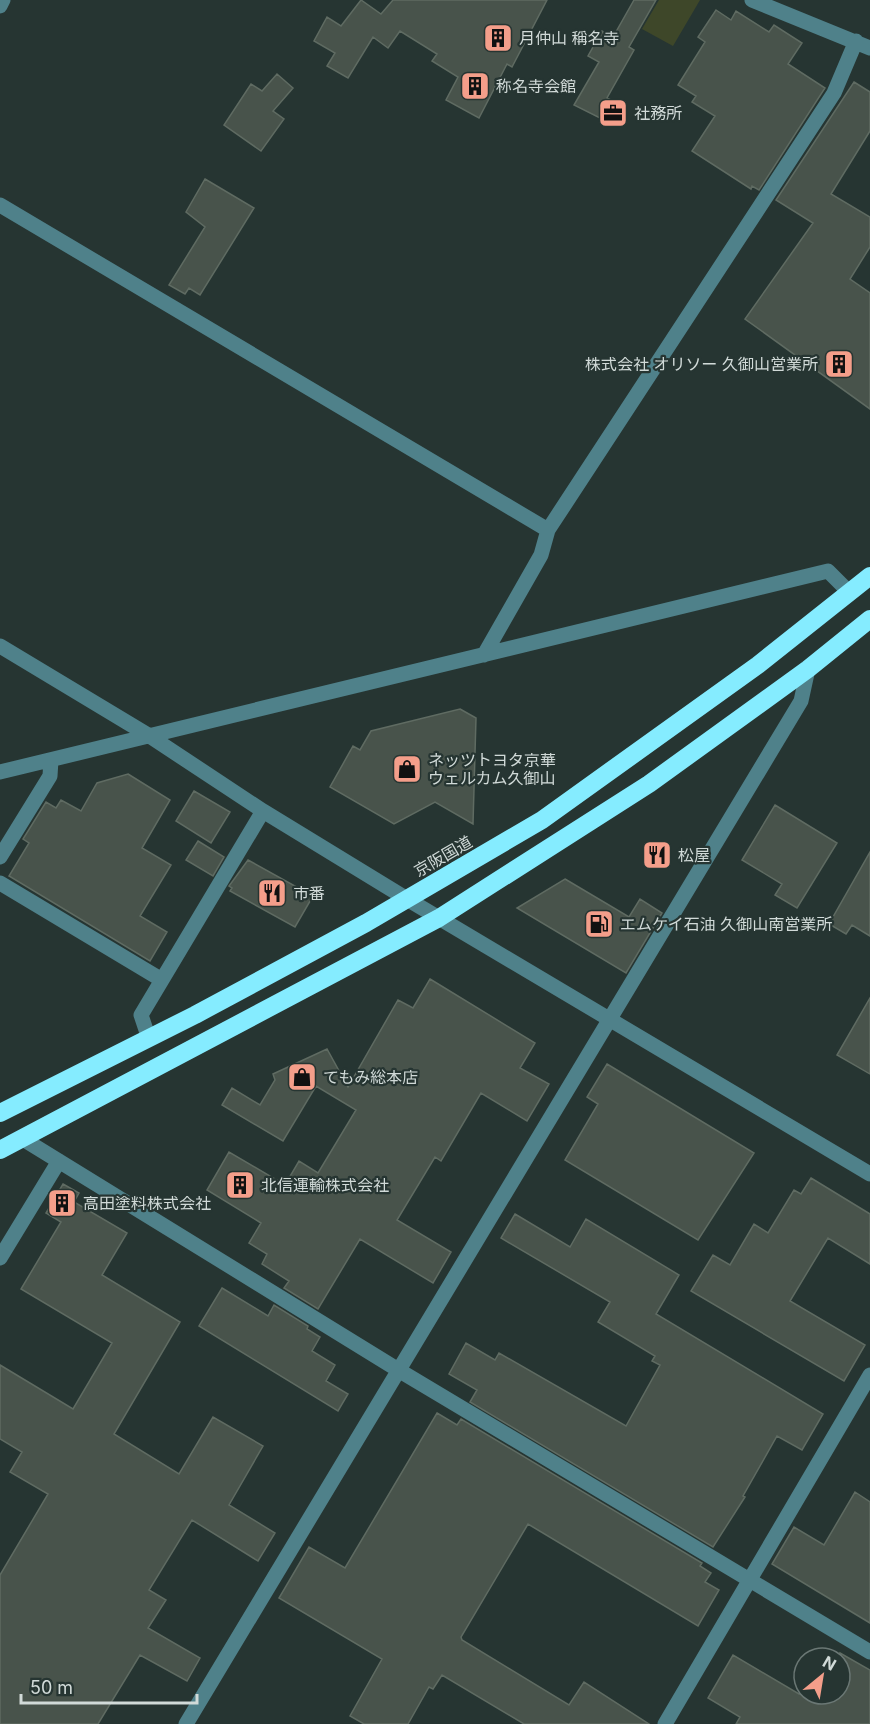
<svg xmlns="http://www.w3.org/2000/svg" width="870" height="1724" viewBox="0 0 870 1724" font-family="Inter,'Noto Sans JP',sans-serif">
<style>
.green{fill:#3e4729}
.building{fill:#48534b;stroke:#5f6b62;stroke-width:1.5}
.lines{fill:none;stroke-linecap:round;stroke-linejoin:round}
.minor{stroke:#4f818a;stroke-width:15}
.highway{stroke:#85ecff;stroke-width:18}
.labels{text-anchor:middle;stroke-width:4.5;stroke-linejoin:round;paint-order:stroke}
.poi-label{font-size:16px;fill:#d1dad8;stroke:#263532;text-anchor:start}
.street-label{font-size:16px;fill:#d1dad8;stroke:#263532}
</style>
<rect width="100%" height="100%" fill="#263532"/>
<path class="green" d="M659,0H700L673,46L642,29Z"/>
<path class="building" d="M361,0L381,14L393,0H547L512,67L507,64L479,118L446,100L458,77L432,61L437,54L400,31L388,48L373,37L348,78L327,66L335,53L314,41L327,17L341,26Z
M634,0H656L629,47L634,50L607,98L624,107L614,125L574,105L599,62L588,56L602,31L613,37Z
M716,10L731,20L736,11L769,32L774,25L802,43L788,64L825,88L759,190L752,186L751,189L692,151L715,116L692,102L696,96L678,85L705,42L698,37Z
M277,74L293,88L273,111L284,119L261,151L224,125L251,84L262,91Z
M854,82L870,92V131L831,194L870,217V247L850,279L870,293V409L745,319L813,223L776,200Z
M205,179L254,208L200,295L189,288L185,294L169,285L205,227L186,212Z
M460,709L476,718L473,824L435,802L394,824L330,787L353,746L360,750L371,731Z
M128,774L170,800L142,848L171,865L140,916L167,932L150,961L9,876L29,843L23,839L46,802L56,808L61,800L81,811L97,783Z
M194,791L230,812L211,843L176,821Z
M775,805L837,843L797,908L775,895L782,884L742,860Z
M198,841L224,857L213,876L186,860Z
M870,852V936L852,925L846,934L829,924Z
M248,860L313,896L295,927L230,891L232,888L229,886Z
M565,879L629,917L640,899L662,913L626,973L517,908Z
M430,979L535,1043L520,1068L549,1084L527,1121L481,1093L441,1161L435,1157L397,1220L451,1252L433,1283L360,1239L318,1309L284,1288L289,1281L262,1264L267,1254L249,1243L261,1223L207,1190L229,1152L285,1185L299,1161L318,1173L356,1110L316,1086L283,1141L222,1105L232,1088L260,1105L275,1080L273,1074L327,1049L348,1087L398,1000L413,1008Z
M870,998V1074L837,1055Z
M607,1064L754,1153L698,1240L565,1160L598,1104L587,1097Z
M811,1178L870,1214V1264L828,1238L790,1301L865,1345L844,1381L691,1291L713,1255L730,1265L754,1224L768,1233L794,1190L801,1194Z
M63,1184L79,1193L74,1202L127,1233L102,1275L180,1322L114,1434L179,1474L213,1417L263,1446L229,1505L275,1533L258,1561L192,1520L149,1590L166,1600L148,1628L200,1658L187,1681L140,1655L98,1724H0V1575L48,1494L10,1472L22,1452L0,1439V1365L73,1409L112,1343L21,1289L61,1222L46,1213Z
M515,1214L570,1247L586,1219L679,1275L656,1314L823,1414L802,1450L777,1436L743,1496L745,1497L713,1547L470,1402L477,1390L449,1374L466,1343L495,1360L499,1353L626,1426L660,1365L652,1361L655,1356L598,1322L610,1302L501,1238Z
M222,1288L268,1316L274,1305L308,1326L307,1329L320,1337L312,1351L335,1365L326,1381L348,1394L338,1411L199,1326Z
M437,1413L457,1425L461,1419L702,1563L700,1566L711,1573L705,1582L719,1590L698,1626L528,1524L461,1637L462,1640L569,1705L584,1682L649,1724H524L442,1675L433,1689L429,1687L408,1724H364L350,1716L382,1659L279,1598L309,1547L345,1568Z
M855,1492L870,1502V1623L772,1564L794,1527L824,1545Z
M840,1653L870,1670V1724H736L740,1717L708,1698L733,1655L799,1694H840Z"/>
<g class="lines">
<path class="minor" d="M752,0L870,48
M0,6L3,0
M0,205L548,530
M0,646L148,735L263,811L407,899L870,1174
M484,655L541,555L548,530L834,93L856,41
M0,772L828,571L850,593
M0,857L50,776L51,760
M0,883L162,980
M149,1039L141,1015L263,811
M23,1139L400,1371L870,1652
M0,1258L59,1161
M186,1724L801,701L808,669
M665,1724L870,1375"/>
<path class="highway" d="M0,1113L195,1015L366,923L542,820L758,665L870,576
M0,1150L439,918L649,784L808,669L870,619"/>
</g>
<defs>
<g id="building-square" transform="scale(1.5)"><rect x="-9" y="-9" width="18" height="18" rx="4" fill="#f49e8a" stroke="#263532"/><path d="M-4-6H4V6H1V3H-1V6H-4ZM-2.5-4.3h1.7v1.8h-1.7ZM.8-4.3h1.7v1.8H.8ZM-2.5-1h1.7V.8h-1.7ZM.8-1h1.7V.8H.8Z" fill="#111"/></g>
<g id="office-square" transform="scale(1.5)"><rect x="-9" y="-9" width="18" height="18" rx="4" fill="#f49e8a" stroke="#263532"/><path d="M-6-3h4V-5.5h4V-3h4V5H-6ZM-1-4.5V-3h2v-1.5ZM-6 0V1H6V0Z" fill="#111"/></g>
<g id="shop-square" transform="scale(1.5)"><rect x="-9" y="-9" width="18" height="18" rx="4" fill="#f49e8a" stroke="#263532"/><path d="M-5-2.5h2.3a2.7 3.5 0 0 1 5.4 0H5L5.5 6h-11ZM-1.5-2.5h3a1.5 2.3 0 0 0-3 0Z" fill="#111"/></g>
<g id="restaurant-square" transform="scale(1.5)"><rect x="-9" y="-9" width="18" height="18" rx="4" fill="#f49e8a" stroke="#263532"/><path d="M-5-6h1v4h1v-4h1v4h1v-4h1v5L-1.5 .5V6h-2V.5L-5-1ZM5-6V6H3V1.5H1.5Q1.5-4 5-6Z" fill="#111"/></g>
<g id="fuel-square" transform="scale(1.5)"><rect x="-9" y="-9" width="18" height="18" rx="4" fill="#f49e8a" stroke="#263532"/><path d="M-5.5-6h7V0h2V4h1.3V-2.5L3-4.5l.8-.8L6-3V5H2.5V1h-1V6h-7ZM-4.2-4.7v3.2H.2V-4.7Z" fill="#111"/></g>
</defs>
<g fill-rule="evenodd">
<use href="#building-square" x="498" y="38"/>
<use href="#building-square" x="475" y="86"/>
<use href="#office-square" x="613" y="113"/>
<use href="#building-square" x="839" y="364"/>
<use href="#shop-square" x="407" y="769"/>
<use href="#restaurant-square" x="657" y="855"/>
<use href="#restaurant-square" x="272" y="893"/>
<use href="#fuel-square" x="599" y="924"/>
<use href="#shop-square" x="302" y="1077"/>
<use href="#building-square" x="240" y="1185"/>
<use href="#building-square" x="62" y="1203"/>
</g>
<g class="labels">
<g class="poi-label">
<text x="519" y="44">月仲山 稱名寺</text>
<text x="496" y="92">称名寺会館</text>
<text x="634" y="119">社務所</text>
<text x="818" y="370" text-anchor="end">株式会社 オリソー 久御山営業所</text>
<text x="428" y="766">ネッツトヨタ京華<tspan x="428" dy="18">ウェルカム久御山</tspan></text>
<text x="678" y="861">松屋</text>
<text x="293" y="899">市番</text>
<text x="620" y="930">エムケイ石油 久御山南営業所</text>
<text x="323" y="1083">てもみ総本店</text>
<text x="261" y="1191">北信運輸株式会社</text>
<text x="83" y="1209">高田塗料株式会社</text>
</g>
<g class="street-label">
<text transform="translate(443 856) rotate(-30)" y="6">京阪国道</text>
</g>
</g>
<g transform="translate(822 1676) rotate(30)"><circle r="28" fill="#263532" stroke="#6a7774" stroke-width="1.5"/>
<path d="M0-4.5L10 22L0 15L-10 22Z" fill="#f49e8a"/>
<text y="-9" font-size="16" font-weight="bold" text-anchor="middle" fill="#d1dad8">N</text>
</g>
<path d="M21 1694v9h176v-9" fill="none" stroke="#d1dad8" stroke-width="3"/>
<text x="30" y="1694" font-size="18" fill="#d1dad8" stroke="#263532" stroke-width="4.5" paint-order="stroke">50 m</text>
</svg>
